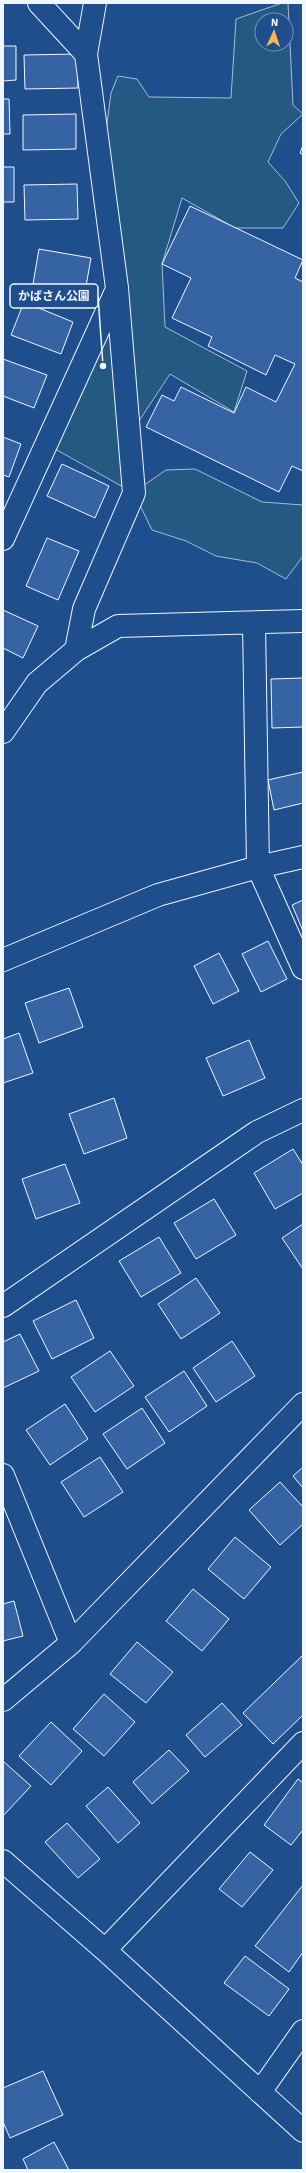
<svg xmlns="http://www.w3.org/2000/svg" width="306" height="2173" viewBox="0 0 306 2173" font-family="'Source Sans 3','Noto Sans JP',sans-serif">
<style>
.green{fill:#245a82;stroke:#a8bbd7;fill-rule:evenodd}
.building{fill:#3563a3;stroke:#f2f6ff}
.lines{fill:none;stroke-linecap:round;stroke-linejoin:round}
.street-casing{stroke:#f2f6ff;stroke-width:24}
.street{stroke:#1f4e8c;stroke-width:22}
.leader{fill:none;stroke:#f2f6ff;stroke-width:1.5}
.callout-dot{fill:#f2f6ff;stroke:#1f4e8c;stroke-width:1.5}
.callout{fill:#1f4e8c;stroke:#f2f6ff;stroke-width:1.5}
.callout-label{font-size:12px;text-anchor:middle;font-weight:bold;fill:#f2f6ff}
</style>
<rect width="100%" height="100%" fill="#1f4e8c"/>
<path class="green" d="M282,3H288L293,105L303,114L281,134L268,162L285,181L299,203L283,228H235L182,198L162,264L165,327L247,371L234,412L170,374L137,424L134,492L166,470L195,469L262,502L303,505V556L286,579L257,563L216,556L186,541L152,530L134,493L46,444L117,288L106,131L111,93L118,76L137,79L149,97L231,98L236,19ZM262,20H286V44H262Z"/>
<path class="building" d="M3,46H16V80L3,81Z
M77,54L78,88L25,89L24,55Z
M3,99H9L10,134H3Z
M76,114V149L23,150V115Z
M303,145V155L300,153Z
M3,167H14V202H3Z
M77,184L78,219L25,220L24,185Z
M190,206L303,260L295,278L303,282V471L292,466L279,492L146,427L162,395L174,401L181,387L234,413L246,387L276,402L295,364L275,355L266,375L208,346L212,337L172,318L191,278L162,264Z
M39,249L91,258L85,292L33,284Z
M24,302L73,322L61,354L11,335Z
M3,359L47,375L34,408L3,396Z
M3,437L21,444L9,477L3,475Z
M62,464L109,486L95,518L47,496Z
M47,538L79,551L58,600L26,586Z
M3,610L38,626L23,658L3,648Z
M303,678V727L272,728L271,679Z
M303,772V803L274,810L268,780Z
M303,900V931L292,905Z
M268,941L287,979L261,992L242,954Z
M219,953L239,991L213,1004L194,966Z
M69,988L83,1027L39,1043L25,1003Z
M19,1033L33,1073L3,1083V1039Z
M249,1040L265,1078L223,1096L206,1058Z
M114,1098L127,1138L84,1154L69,1114Z
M293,1149L303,1165V1193L275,1209L254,1173Z
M65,1164L80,1203L36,1219L22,1179Z
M214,1199L236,1235L196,1259L174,1223Z
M303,1224V1269L282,1238Z
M159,1237L181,1273L141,1297L119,1261Z
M196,1278L220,1313L181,1339L158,1304Z
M76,1300L94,1338L52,1359L33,1321Z
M20,1334L39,1371L3,1388V1342Z
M232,1341L255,1376L216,1402L193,1368Z
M110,1351L134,1386L95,1412L71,1377Z
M184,1371L207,1406L169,1432L145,1397Z
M65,1404L88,1439L50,1465L26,1430Z
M142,1408L165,1443L127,1469L103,1434Z
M100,1457L123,1492L84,1517L61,1482Z
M303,1467V1488L293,1476Z
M280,1482L303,1507V1524L280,1545L249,1510Z
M235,1537L271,1567L244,1599L208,1569Z
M193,1589L229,1619L202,1651L166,1621Z
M14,1601L23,1636L3,1641V1604Z
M137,1642L173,1672L146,1703L110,1674Z
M303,1655V1715L273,1744L243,1713Z
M104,1694L135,1722L104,1756L73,1729Z
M222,1703L242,1725L205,1757L186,1735Z
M51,1722L82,1751L51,1785L19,1756Z
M169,1750L189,1771L152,1804L133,1782Z
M3,1761L31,1786L3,1816Z
M298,1779L303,1783V1830L291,1845L264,1825Z
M108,1787L140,1823L118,1843L86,1806Z
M67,1823L100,1859L78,1878L45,1842Z
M250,1852L273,1870L242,1907L219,1889Z
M303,1885V1952L289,1972L255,1946Z
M245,1956L289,1989L269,2016L224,1983Z
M43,2071L63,2115L10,2138L3,2122V2088Z
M54,2142L69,2170H28L23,2159Z"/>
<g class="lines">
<g class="street-casing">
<path id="street" d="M39,3L86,54L117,288L134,493L84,609L76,650
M86,54L95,3
M3,539L117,289
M254,624L258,867L303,968
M3,732L37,683L76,650L118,626L303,621
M3,960L158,895L258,867L303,857
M3,1306L257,1132L303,1110
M3,1475L71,1643
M3,1700L71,1643L303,1404
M3,1861L105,1950L303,2131
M105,1950L303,1743
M260,2092L303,2031"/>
</g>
<use href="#street" class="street"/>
</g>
<path class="leader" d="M103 366L98 296"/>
<circle class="callout-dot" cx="103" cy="366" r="4"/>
<rect class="callout" x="10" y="284" width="88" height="24" rx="4"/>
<g class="callout-label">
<text x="54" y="300">かばさん公園</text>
</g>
<rect width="306" height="2173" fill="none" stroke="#f2f6ff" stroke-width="8"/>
<g transform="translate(274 32) rotate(3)"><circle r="19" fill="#1f4e8c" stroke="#7391ba"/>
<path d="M0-3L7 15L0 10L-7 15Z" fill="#ffb74d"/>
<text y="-6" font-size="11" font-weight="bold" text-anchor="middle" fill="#f2f6ff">N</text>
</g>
</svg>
